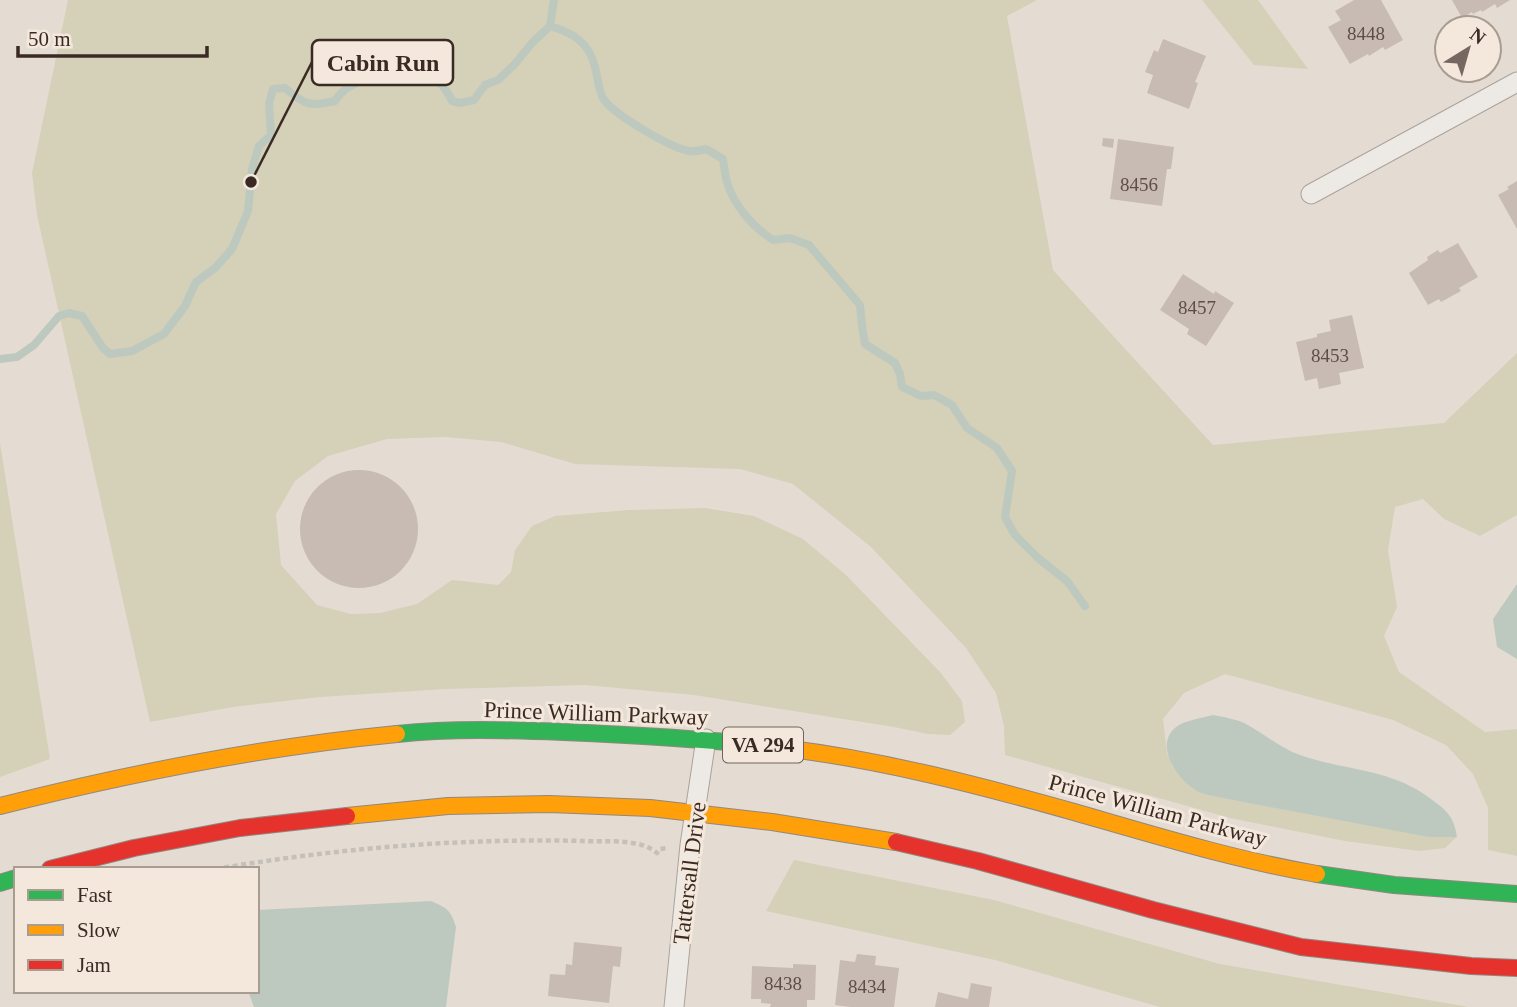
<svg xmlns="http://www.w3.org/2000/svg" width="1517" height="1007" viewBox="0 0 1517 1007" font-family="Georgia,serif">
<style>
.green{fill:#d5d0b8}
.water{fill:#bdc9bf}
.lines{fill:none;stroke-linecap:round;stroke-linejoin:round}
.stream{stroke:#bdc9bf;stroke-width:8}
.building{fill:#c8bbb4}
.street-casing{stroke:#aaa29b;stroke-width:21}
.fast-casing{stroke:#908882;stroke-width:18}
.slow-casing{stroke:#908882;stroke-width:18}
.jam-casing{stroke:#908882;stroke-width:18}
.path{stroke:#c6c0ba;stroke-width:4.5;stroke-dasharray:5 3.5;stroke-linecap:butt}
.street{stroke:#ede9e4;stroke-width:19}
.fast{stroke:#30b455;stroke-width:16}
.slow{stroke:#ff9f0a;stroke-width:16}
.jam{stroke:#e5322d;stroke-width:16}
.labels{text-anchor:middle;stroke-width:6;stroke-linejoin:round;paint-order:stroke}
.number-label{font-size:19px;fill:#5e4e47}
.shield{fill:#f3e8db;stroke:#72635a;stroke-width:2}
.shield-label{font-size:21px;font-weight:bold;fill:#3a2a23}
.street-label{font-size:23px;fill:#3a2a23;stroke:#f3e8db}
.leader{fill:none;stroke:#3a2a23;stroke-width:2.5}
.callout-dot{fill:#3a2a23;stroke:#f3e8db;stroke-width:2.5}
.callout{fill:#f3e8db;stroke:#3a2a23;stroke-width:2.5}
.callout-label{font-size:24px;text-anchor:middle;font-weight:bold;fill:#3a2a23}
</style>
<rect width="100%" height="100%" fill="#e4dcd3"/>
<path class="green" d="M68,0H1037L1007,16L1053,270L1213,445L1444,423L1517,353V515L1480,536L1444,519L1423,499L1395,507L1388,550L1397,607L1384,636L1399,672L1485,732L1517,729V856L1488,850V808L1473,774L1446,745L1393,720L1225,674L1184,693L1163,719L1167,753L1173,767L1199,792L1222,798L1429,836L1457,837L1445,848L1419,851L1345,841L1230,818L1005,755L1004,726L996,693L966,648L871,547L793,484L740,469L575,464L501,442L445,437L387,439L328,456L295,481L276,514L281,565L317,605L351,614L380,613L417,604L452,580L498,585L511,572L515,550L532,526L555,516L629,510L705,508L754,516L803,539L846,575L940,672L962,701L965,722L950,735L928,734L894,727L694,695L585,685L445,689L320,697L233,707L150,722L37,215L32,173Z
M1202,0H1258L1308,69L1254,65Z
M0,443L50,759L0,777Z
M794,860L994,900L1220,964L1469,1007H1160L995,960L766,911Z"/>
<path class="water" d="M1517,584V659L1497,647L1493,619Z
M1213,715C1223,717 1235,719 1244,723C1263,733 1279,747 1300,755C1345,771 1391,768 1431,799C1447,811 1454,816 1457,837H1429L1222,798C1215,796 1207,795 1201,793C1180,784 1152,746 1176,727C1186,720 1202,718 1213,715Z
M431,901C447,908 451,910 456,927L446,1007H254L248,991H257V910Z"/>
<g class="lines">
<path class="stream" d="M550,26C573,33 589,42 595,67C598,78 598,88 603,98C611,113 672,149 690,151C695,152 701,150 706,149L723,159C724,167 725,175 727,182C734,206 753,227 773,240L790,238L809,245L860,305L862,326L865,344L895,363L900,374L902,387L921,396L934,395L952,405L967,428L997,448L1012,471L1005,517L1015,535L1038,558L1067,581L1085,606
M0,359L17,357L34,345L59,316L69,313L82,316L103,348L110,354L132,351L164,334L185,306L196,282L215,268L232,249L248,211L252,169L259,146L271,135L269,104L273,89L285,88C305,105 309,107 335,101C352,74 388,76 417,79C424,80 433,79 439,83C445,87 448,93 452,101L460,103L474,100L485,85L498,80L514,65L532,43L550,26L554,0"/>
</g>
<path class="building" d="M1354,0H1381L1403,40L1385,50L1383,47L1369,56L1368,54L1350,64L1328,27L1341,20L1335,11Z
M1452,0H1510L1497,8L1495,4L1482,12L1481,10L1473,14L1472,12L1462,18Z
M1163,39L1206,56L1195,82L1198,83L1189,109L1147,93L1153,75L1145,72L1154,50L1158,52Z
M1103,138L1114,139L1113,148L1102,146Z
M1118,139L1174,147L1171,169H1167L1162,206L1110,199Z
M1517,181V229L1498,195L1509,189L1507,187Z
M1458,243L1478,277L1459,288L1461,291L1441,302L1439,299L1428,305L1409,273L1428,260L1427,257L1438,250L1440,253Z
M1183,274L1214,294L1215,291L1234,303L1206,346L1187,334L1189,329L1160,310Z
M1352,315L1364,368L1339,373L1341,384L1319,389L1317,378L1305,381L1296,342L1317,337V334L1331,331L1329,320Z
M300 529a59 59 0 1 1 118 0a59 59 0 1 1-118 0Z
M574,942L622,947L620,967L613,966L609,1003L548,996L550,974L565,975L566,964L572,965Z
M857,954L876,956L875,965L899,968L894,1007H850L835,1005L840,960L855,962Z
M793,964L816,965L815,1000H807V1007H770L771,1004L761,1003V999H751L752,966L793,968Z
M971,983L992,987L989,1007H935L938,992L968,999Z"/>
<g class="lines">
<g class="street-casing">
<path id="street" d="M1311,194L1517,82
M674,1007L690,845L706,739"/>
</g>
<g class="fast-casing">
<path id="fast" d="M397,734C452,728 508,730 563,732C637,735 710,739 783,748
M1317,874L1394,885L1517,894
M0,883L16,878"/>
</g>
<g class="slow-casing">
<path id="slow" d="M783,748C882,760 978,785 1074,812C1154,835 1235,860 1317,874
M0,806C131,773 262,747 397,734
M347,816L448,806L549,804L650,808L772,822L896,842"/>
</g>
<g class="jam-casing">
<path id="jam" d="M896,842L978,861L1153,910L1301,947L1471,966L1517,968
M50,869L134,848L240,828L347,816"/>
</g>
<path class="path" d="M216,869C338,848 461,838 584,841C606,842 640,838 657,853L660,849L668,848"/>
<use href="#street" class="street"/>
<use href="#fast" class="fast"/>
<use href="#slow" class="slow"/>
<use href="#jam" class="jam"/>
</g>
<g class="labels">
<g class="number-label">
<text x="1366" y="40">8448</text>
<text x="1139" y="191">8456</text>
<text x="1197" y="314">8457</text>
<text x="1330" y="362">8453</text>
<text x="783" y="990">8438</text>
<text x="867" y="993">8434</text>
</g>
<rect class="shield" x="723" y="727.5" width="80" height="35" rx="5"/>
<g class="shield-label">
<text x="763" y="752">VA 294</text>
</g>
<g class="street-label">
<text transform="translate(596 713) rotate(2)" y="8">Prince William Parkway</text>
<text transform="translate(1158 810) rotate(15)" y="8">Prince William Parkway</text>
<text transform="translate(689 873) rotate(-83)" y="8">Tattersall Drive</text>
</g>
</g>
<path class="leader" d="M251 182L312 62"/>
<circle class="callout-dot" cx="251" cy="182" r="7"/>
<rect class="callout" x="312" y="40" width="141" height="45" rx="7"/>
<g class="callout-label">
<text x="383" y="71">Cabin Run</text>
</g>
<rect x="14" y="867" width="245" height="126" fill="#f3e8db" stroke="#a99c91" stroke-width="2"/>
<rect x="28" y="890" width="35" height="10" fill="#30b455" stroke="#a99c91" stroke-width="2"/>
<text x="77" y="902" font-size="21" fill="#3a2a23">Fast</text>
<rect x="28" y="925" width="35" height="10" fill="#ff9f0a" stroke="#a99c91" stroke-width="2"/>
<text x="77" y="937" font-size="21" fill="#3a2a23">Slow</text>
<rect x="28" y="960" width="35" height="10" fill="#e5322d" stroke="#a99c91" stroke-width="2"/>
<text x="77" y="972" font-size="21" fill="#3a2a23">Jam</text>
<g transform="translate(1468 49) rotate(37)"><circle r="33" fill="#f3e8db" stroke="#a99c91" stroke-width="2"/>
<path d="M0-5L12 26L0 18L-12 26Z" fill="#766861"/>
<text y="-10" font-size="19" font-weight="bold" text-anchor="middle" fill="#3a2a23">N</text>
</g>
<path d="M18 46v10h189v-10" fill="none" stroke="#3a2a23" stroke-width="3.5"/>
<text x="28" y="46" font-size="21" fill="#3a2a23" stroke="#f3e8db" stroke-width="5" paint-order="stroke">50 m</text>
</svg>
